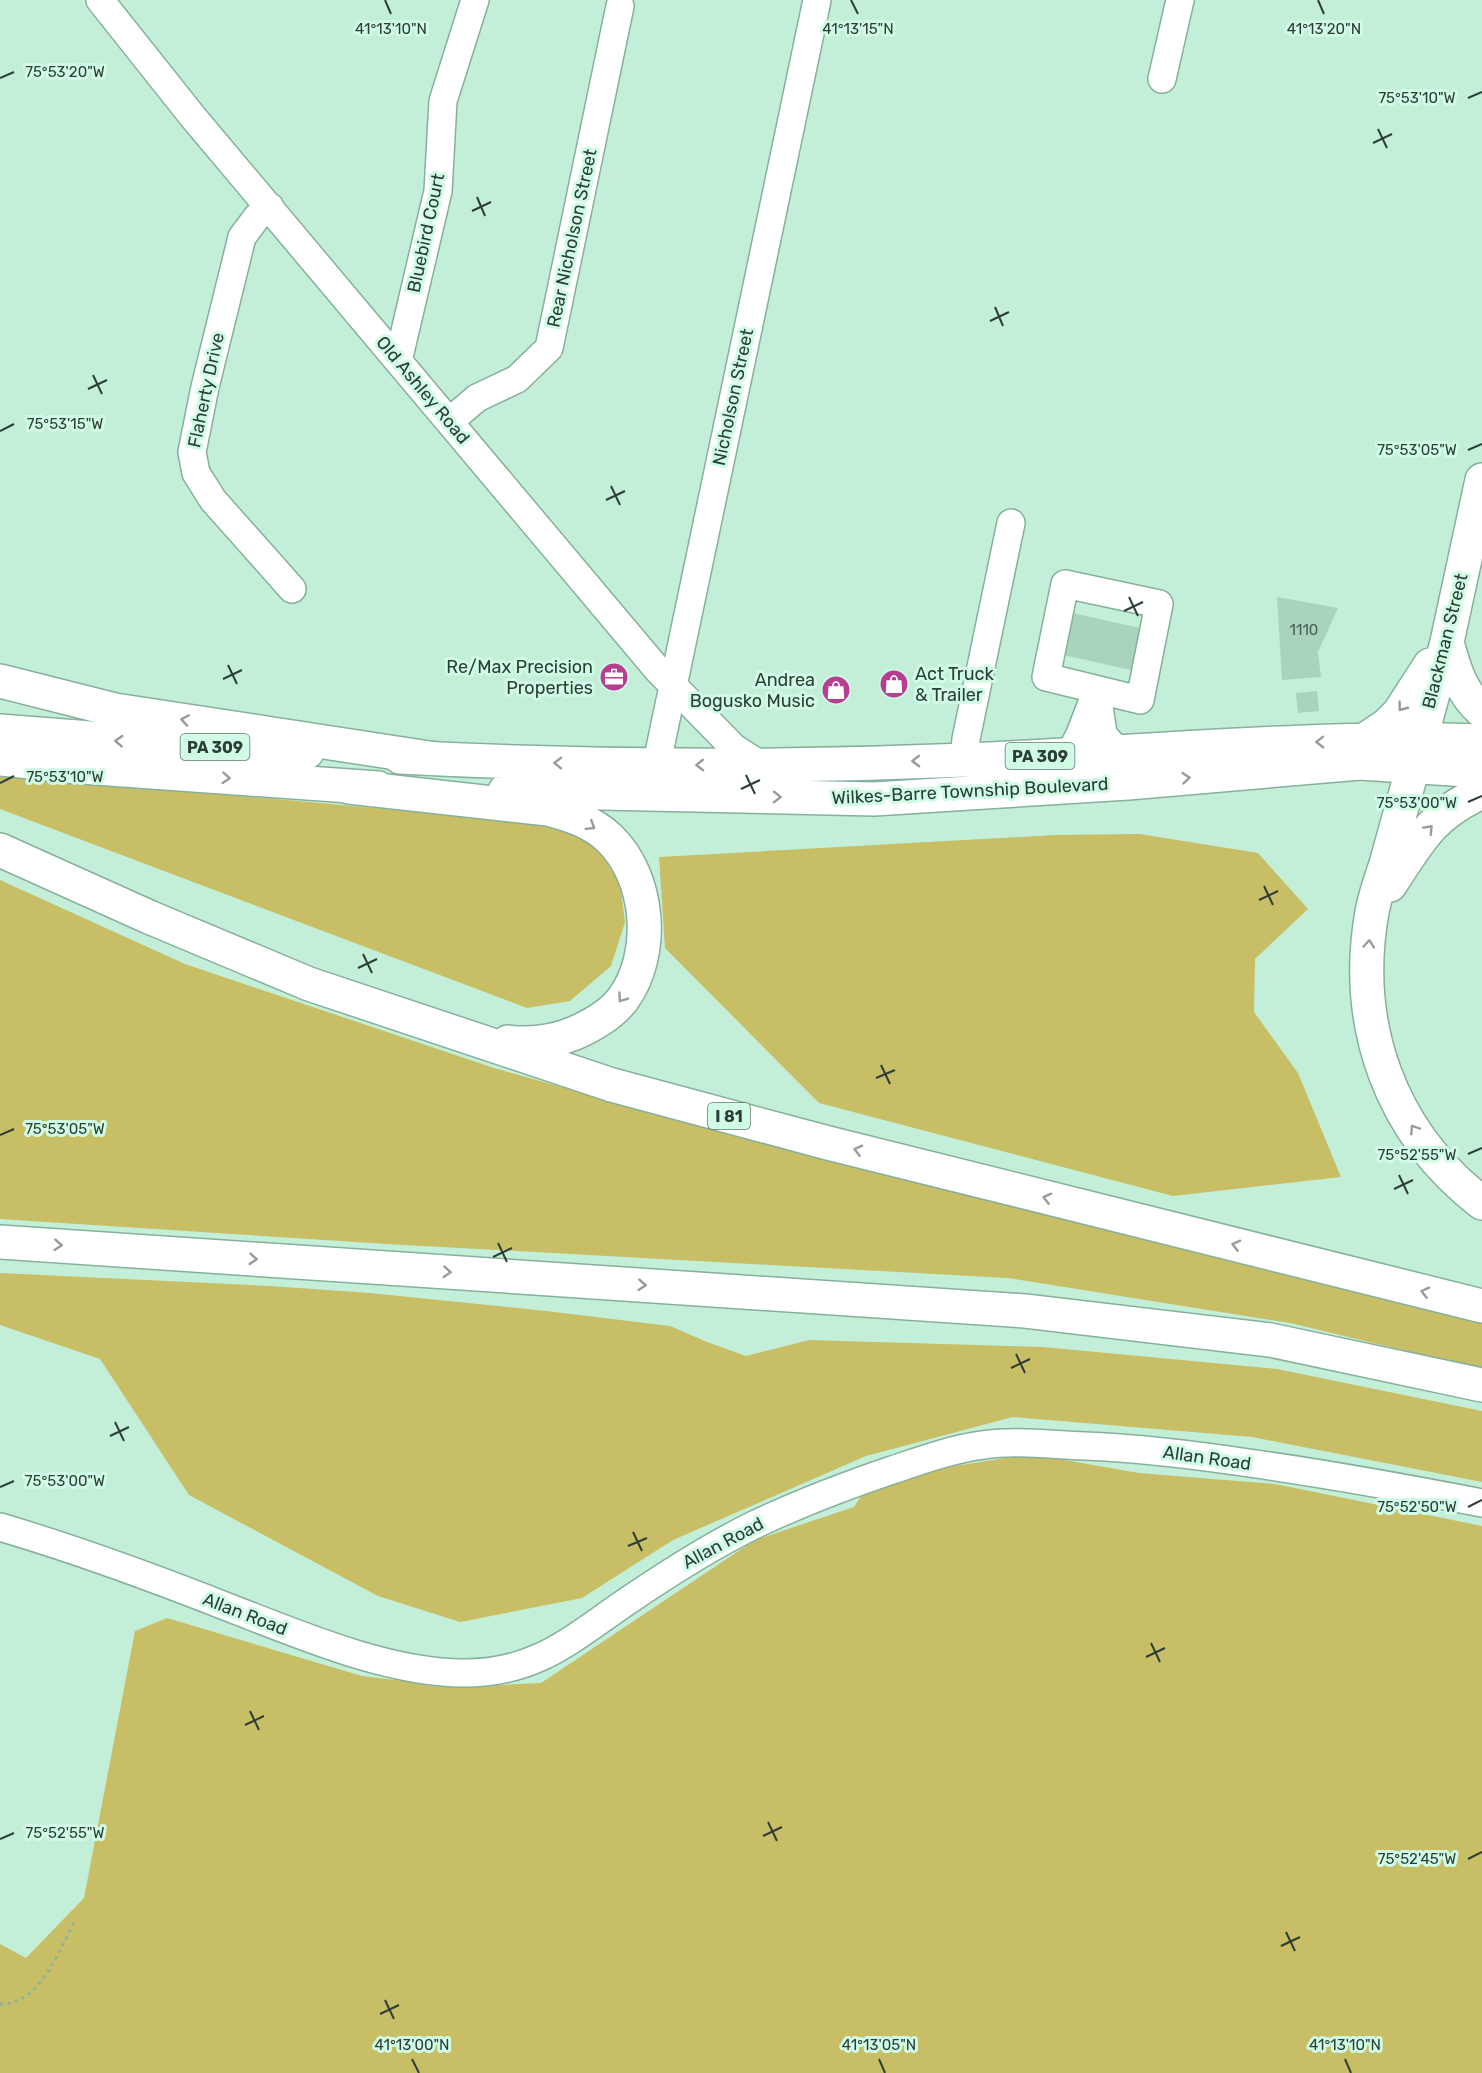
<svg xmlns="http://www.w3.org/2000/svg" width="1482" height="2073" viewBox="0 0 1482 2073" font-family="Rubik,sans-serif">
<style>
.green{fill:#c8be65}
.building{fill:#a8d3bd}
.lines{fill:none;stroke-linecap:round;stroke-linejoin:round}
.minor-casing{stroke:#86b09c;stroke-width:30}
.major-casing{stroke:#86b09c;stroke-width:36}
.highway-casing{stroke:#86b09c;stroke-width:36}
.path{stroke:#8eb19f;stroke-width:3;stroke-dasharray:3 4.5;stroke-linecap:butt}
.minor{stroke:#fff;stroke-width:27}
.major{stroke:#fff;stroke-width:33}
.highway{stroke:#fff;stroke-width:33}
.oneway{stroke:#969e9a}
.ticks{fill:none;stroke:#2c3e35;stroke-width:2}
.labels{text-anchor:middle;stroke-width:6;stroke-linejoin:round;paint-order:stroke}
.number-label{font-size:15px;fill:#4b6357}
.shield{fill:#d0fce6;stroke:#5d776a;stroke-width:1.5}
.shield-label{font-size:16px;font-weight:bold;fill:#2c3e35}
.street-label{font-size:18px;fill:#2c3e35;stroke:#d0fce6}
.poi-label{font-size:18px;fill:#2c3e35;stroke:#d0fce6;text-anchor:end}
.ticks-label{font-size:15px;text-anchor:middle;fill:#2c3e35;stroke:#d0fce6;stroke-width:6;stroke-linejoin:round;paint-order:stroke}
</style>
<rect width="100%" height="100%" fill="#c3efd9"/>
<path class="green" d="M0,774L551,824L594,841L619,874L625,922L611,966L570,1001L527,1008L0,809Z
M1140,834L1258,853L1308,909L1255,959L1254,1012L1298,1073L1341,1177L1173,1196L819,1103L665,948L659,857L1056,835Z
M0,880L185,964L494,1068L798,1153L1155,1233L1482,1318V1369L1290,1323L1008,1278L387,1244L0,1219Z
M0,1273L270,1286L370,1293L546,1311L670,1326L707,1342L746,1356L809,1340L1043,1347L1277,1369L1482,1411V1482L1252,1437L1013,1417L866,1456L673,1540L582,1598L460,1622L378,1596L189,1495L100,1359L0,1325Z
M1030,1454L1139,1473L1275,1484L1482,1526V2073H0V1944L26,1958L84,1898L135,1631L167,1618L362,1676L452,1687L541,1683L755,1540L854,1507L863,1493L904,1474Z"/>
<path class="building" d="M1277,597L1338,608L1318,652L1321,677L1282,680Z
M1068,612L1149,630L1140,672L1059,654Z
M1317,691L1319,711L1298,713L1296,693Z"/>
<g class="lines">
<g class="minor-casing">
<path id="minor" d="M100,0L193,117L657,669L734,748L761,765
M1162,79L1180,0
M270,207L257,217L242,237L205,387L192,452L196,473L213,500L292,589
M398,361L438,191L443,101L475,0
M450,421L477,398L517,379L549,348L620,6
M1065,584L1159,604L1140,700L1046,677Z
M1097,692L1103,734L1117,751
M1070,754L1080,734L1097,690
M964,760L966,739L1011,523
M657,783L660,748L817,0
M0,1527C78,1550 154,1578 230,1608C300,1635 388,1673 464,1673C536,1673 570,1640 626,1602C667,1574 709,1547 754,1525C798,1504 845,1486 892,1470C922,1460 952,1449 983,1445C1016,1440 1052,1445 1085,1446C1140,1448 1195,1455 1249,1463C1327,1474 1405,1488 1482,1503"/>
</g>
<g class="major-casing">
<path id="major" d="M1447,642C1454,668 1461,693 1482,711
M0,731L155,743L307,752
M1363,741L1387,725L1399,713L1430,665
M400,757C588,767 777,768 966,760C1138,753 1310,735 1482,741
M0,759L68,766L378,788
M1415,760L1447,642L1482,480
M505,791L874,799L1128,783L1360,763L1482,771"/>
</g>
<g class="highway-casing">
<path id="highway" d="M0,681L115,710L429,758
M1413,767C1404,799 1395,831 1386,864C1381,879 1375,896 1372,912C1352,1025 1390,1132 1482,1203
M349,787L548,809C571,815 592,822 609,838C650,877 656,954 623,999C611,1015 593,1025 575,1033C553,1042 531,1045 508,1042
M0,850L149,917L309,984L612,1085L828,1143L1482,1306
M1390,885C1419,841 1431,815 1482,792
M0,1242L1025,1311L1270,1340L1482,1385"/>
</g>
<path class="path" d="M0,2004C39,2006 60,1949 75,1920"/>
<use href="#minor" class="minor"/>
<use href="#major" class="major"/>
<use href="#highway" class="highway"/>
</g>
<defs><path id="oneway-chevron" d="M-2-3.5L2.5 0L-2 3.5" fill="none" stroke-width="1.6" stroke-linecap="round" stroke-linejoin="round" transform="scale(1.5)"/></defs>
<g class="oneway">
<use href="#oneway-chevron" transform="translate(1402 707) rotate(127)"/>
<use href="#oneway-chevron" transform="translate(185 720) rotate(-171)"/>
<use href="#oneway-chevron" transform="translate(119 741) rotate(-176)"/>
<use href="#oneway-chevron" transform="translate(1320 742) rotate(179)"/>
<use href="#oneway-chevron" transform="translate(916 761) rotate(179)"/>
<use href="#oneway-chevron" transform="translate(558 763) rotate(-179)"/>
<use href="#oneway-chevron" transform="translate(700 765) rotate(179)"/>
<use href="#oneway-chevron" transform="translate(226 778) rotate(4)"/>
<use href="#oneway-chevron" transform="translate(1186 778) rotate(-5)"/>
<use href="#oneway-chevron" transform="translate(777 797) rotate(1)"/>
<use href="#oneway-chevron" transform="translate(591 826) rotate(32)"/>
<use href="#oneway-chevron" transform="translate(1429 829) rotate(-47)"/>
<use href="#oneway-chevron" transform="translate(1369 944) rotate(-85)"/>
<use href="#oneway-chevron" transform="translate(622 998) rotate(125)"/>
<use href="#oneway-chevron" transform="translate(1414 1129) rotate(-123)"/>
<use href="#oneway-chevron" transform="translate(858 1150) rotate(-166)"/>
<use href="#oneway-chevron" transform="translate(1047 1198) rotate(-166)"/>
<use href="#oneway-chevron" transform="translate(58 1245) rotate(4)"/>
<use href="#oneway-chevron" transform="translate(1236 1245) rotate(-166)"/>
<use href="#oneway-chevron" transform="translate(253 1259) rotate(4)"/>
<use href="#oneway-chevron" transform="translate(447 1272) rotate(4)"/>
<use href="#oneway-chevron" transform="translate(642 1285) rotate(4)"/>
<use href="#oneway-chevron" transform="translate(1425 1292) rotate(-166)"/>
</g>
<path class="ticks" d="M385,0L391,14M851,0L858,14M1318,0L1324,14M0,78L14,72M1468,98L1482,92M1378,129L1387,148M1373,143L1392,134M477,197L485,216M472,211L491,202M995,307L1003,326M990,321L1009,312M93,375L102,394M88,389L107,380M0,431L14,424M1468,450L1482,444M611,486L620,505M606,500L625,491M1129,597L1138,616M1124,611L1143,602M228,665L237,684M223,679L242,670M746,775L755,794M0,783L14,776M741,789L760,780M1468,802L1482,796M1264,886L1273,905M1259,900L1278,891M363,954L372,973M358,968L377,959M881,1065L890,1084M876,1078L895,1070M0,1135L14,1129M1468,1154L1482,1148M1399,1175L1408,1194M1394,1189L1413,1180M498,1243L507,1262M493,1257L512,1248M1016,1354L1025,1373M1011,1368L1030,1359M115,1422L124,1441M110,1436L129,1427M0,1487L14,1481M1468,1507L1482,1500M633,1532L642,1551M628,1546L647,1538M1151,1643L1160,1662M1146,1657L1165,1648M250,1711L259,1730M245,1725L264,1716M768,1822L777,1841M763,1836L782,1827M0,1839L14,1833M1468,1859L1482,1852M1286,1932L1295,1951M1281,1946L1300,1937M385,2000L394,2019M380,2014L399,2005M412,2059L419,2073M879,2059L885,2073M1345,2059L1351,2073"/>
<defs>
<g id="office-disc" transform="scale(1.5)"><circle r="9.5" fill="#b73d90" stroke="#d0fce6"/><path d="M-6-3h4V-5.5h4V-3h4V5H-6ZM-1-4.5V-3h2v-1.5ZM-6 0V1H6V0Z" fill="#fff"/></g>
<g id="shop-disc" transform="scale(1.5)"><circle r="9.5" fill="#b73d90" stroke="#d0fce6"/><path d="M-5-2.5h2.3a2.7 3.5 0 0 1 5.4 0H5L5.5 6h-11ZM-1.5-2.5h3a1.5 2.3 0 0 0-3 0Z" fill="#fff"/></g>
</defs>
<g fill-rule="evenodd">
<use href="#office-disc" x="614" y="677"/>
<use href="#shop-disc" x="894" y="684"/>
<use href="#shop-disc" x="836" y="690"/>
</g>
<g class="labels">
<g class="number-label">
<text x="1304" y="635">1110</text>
</g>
<g class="shield">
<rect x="180.5" y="734" width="69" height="26" rx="4.5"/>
<rect x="1005.5" y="743" width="69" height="26" rx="4.5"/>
<rect x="708" y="1103" width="42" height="26" rx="4.5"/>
</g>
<g class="shield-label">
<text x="215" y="753">PA 309</text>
<text x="1040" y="762">PA 309</text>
<text x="729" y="1122">I 81</text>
</g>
<g class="street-label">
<text transform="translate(426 233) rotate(-78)" y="6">Bluebird Court</text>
<text transform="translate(572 238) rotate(-78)" y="6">Rear Nicholson Street</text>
<text transform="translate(206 390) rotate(-78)" y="6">Flaherty Drive</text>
<text transform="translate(423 390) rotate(50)" y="6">Old Ashley Road</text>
<text transform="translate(733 397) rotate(-78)" y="6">Nicholson Street</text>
<text transform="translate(1445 641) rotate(-76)" y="6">Blackman Street</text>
<text transform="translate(970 791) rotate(-3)" y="6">Wilkes-Barre Township Boulevard</text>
<text transform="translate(1207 1458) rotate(8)" y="6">Allan Road</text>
<text transform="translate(723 1543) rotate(-28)" y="6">Allan Road</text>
<text transform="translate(245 1614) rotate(21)" y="6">Allan Road</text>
</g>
<g class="poi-label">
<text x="593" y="673">Re/Max Precision<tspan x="593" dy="21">Properties</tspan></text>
<text x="915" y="680" text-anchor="start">Act Truck<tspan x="915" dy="21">&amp; Trailer</tspan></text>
<text x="815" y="686">Andrea<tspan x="815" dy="21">Bogusko Music</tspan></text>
</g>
</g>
<g class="ticks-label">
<text x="391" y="34">41°13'10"N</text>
<text x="858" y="34">41°13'15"N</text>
<text x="1324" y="34">41°13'20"N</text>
<text x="65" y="77">75°53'20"W</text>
<text x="1417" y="103">75°53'10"W</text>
<text x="65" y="429">75°53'15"W</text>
<text x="1417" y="455">75°53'05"W</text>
<text x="65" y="782">75°53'10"W</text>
<text x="1417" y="808">75°53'00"W</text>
<text x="65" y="1134">75°53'05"W</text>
<text x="1417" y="1160">75°52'55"W</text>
<text x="65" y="1486">75°53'00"W</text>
<text x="1417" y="1512">75°52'50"W</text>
<text x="65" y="1838">75°52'55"W</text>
<text x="1417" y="1864">75°52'45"W</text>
<text x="412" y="2050">41°13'00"N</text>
<text x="879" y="2050">41°13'05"N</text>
<text x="1345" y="2050">41°13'10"N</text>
</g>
</svg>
